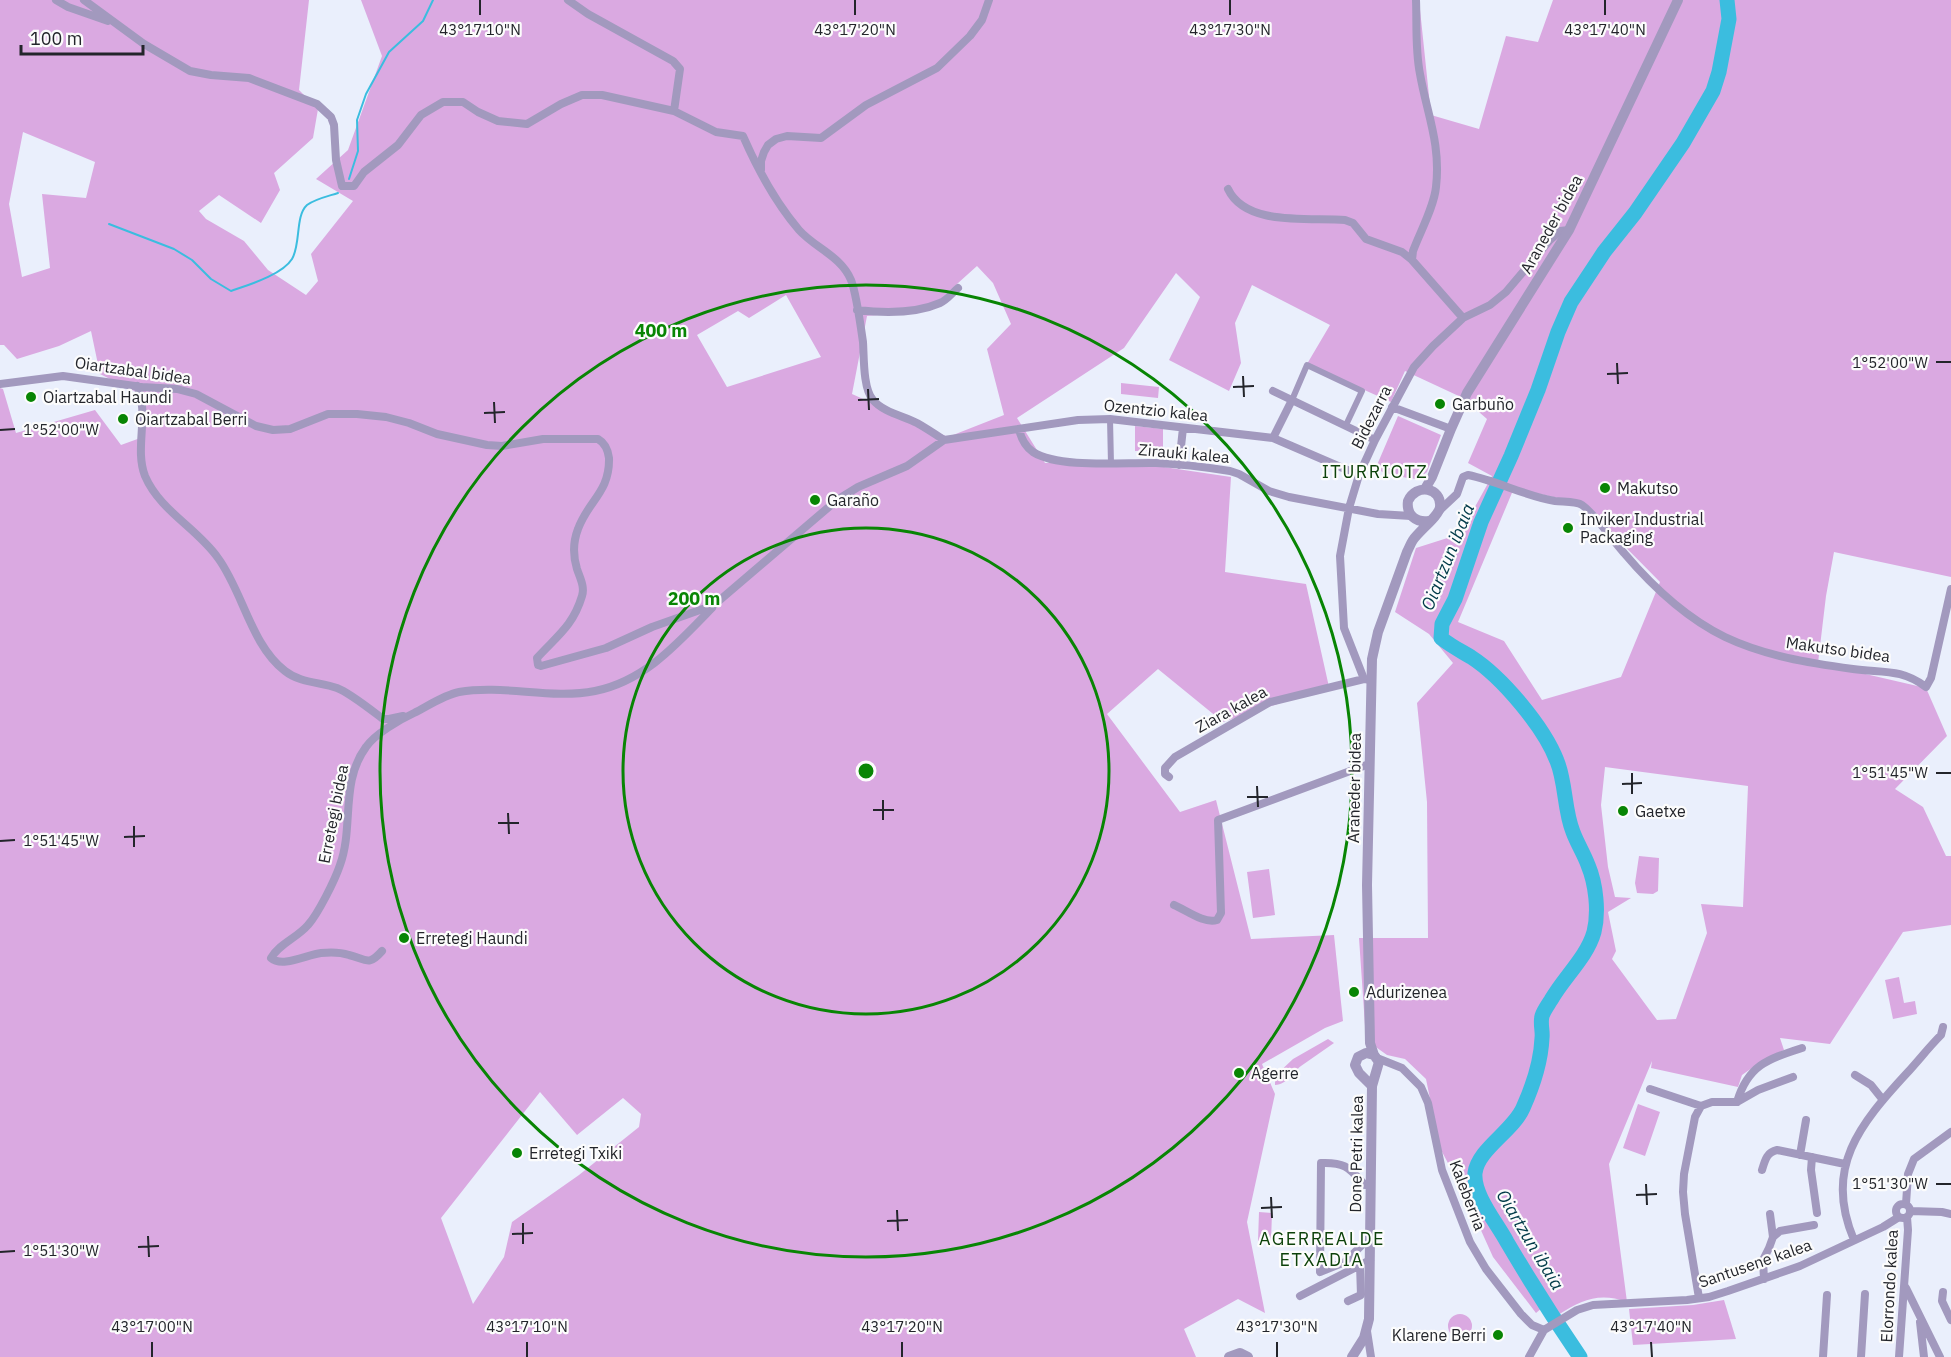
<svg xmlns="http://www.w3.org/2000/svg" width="1951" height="1357" viewBox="0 0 1951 1357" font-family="'IBM Plex Sans',sans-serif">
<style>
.green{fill:#daa9e1;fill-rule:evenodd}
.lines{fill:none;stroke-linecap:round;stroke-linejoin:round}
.stream{stroke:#3bbddf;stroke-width:2}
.river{stroke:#3bbddf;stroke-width:15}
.pedestrian{stroke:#a299be;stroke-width:6}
.minor{stroke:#a299be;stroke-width:8}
.tertiary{stroke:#a299be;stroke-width:10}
.ticks{fill:none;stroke:#23252b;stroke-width:2}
.ring{fill:none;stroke:#088504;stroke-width:3}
.poi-dot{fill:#088504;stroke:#fcfcfc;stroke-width:2}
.labels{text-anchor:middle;stroke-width:4.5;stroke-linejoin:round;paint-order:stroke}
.street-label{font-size:16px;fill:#23252b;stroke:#fcfcfc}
.poi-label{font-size:16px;fill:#23252b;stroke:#fcfcfc;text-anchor:start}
.neighbourhood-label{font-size:18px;letter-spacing:1.5px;fill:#0d420a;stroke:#fcfcfc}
.water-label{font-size:18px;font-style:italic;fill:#003a48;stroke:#fcfcfc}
.ticks-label{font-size:15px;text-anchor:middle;fill:#23252b;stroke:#fcfcfc;stroke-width:4.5;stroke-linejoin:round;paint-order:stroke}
.centre{fill:#088504;stroke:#fcfcfc;stroke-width:3}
.ring-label{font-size:18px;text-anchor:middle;font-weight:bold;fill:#088504;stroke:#fcfcfc;stroke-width:4.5;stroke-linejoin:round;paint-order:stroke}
</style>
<rect width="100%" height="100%" fill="#eaeffc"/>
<path class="green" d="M0,0H309L299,90L318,109L313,138L274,173L280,190L261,223L219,195L199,211L206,219L244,241L268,270L306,295L318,281L311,254L353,201L316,179L348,150L382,56L361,0H1419L1431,115L1479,129L1506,36L1538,42L1553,0H1951V577L1834,552L1826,596L1818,663L1926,688L1947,736L1895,789L1923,807L1946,856H1951V925L1903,932L1830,1044L1780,1038L1784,1050L1759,1063L1742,1075L1738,1087L1651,1068L1652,1061L1609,1164L1627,1302C1599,1292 1582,1300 1558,1315L1549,1302L1536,1313L1493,1257L1466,1197L1440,1148L1426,1079L1405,1059L1387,1055L1366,1040L1359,938H1428L1427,802L1417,703L1453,663L1429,634L1395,612L1416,548L1460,534L1492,476L1468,463L1487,419L1463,398L1405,371L1391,402L1307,364L1330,325L1252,285L1235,323L1241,363L1229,391L1169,360L1200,297L1176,273L1124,348L1017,418L1045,463H1137L1231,477L1225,572L1306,584L1329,687L1223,722L1158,669L1107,714L1180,812L1216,800L1251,939L1334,935L1343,1021L1325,1028L1262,1064L1275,1094L1247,1222L1265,1313L1238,1299L1184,1329L1196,1357H0V388L3,389L16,433L95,410L121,445L143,437L142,395L100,374L91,331L59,346L17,359L4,345H0ZM23,132L95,162L86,198L42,194L50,268L22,277L9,204ZM977,266L993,283L1011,324L987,349L1004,415L948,437L852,394L867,316L928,310ZM786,295L821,357L727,387L697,335L738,311L749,318ZM1514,488L1583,504L1660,582L1621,677L1542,700L1504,641L1458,622ZM1605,767L1748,786L1743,907L1701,904L1707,933L1676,1019L1657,1020L1612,959L1616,951L1608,912L1631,898L1615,897L1608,867L1601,805ZM540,1092L577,1135L623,1098L641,1114L639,1127L579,1175L512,1222L504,1257L473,1304L441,1218Z
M1121,383L1159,387L1158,398L1121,394Z
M1398,416L1441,435L1427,472L1418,479L1407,478L1382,472L1377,465Z
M1135,426L1163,429V450L1135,451Z
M1639,856L1659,858L1658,891L1653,894L1637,893L1635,883Z
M1269,869L1275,915L1253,918L1247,872Z
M1899,977L1904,1003L1915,1001L1917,1014L1893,1019L1885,980Z
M1328,1039L1334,1043C1323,1051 1312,1058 1301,1066C1292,1073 1288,1084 1275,1085V1076L1293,1059Z
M1638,1104L1660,1112L1645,1156L1623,1148Z
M1259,1212L1272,1213L1271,1241H1258Z
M1724,1300L1736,1339L1633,1345L1629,1309L1693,1305Z
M1448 1326a12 12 0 1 1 24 0a12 12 0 1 1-24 0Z"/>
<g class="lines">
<path class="stream" d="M349,179L358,151L357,120L366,94L389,52L423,21L433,0
M109,224L174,249L192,260L211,279L231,291C248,285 282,275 292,259C301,244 295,216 307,205C315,199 329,196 338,193"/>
<path class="river" d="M1580,1357C1554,1319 1530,1281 1507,1242C1497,1223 1473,1195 1475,1173C1478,1149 1513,1131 1523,1108C1532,1088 1541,1061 1542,1038C1543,1031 1540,1024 1542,1016C1544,1010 1548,1005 1551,1000C1564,977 1587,957 1594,932C1599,912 1596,884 1588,865C1584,854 1577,843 1573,832C1564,810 1566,783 1557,761C1544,727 1502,677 1471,657C1461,651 1451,646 1441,638L1442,624L1455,599L1481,522L1511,456L1538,390L1558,332L1571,302L1604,252L1635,213L1683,143L1713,91L1719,72L1729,19L1727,0"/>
<path class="pedestrian" d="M1292,400L1307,365L1362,391L1346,425
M1110,419L1111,464"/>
<path class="minor" d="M56,0L68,7L108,21
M84,0L144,44L190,71L211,75L249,78L317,104L331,117L334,125L336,160L342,186H354L364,172L398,145L421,115L443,102H463L478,112L498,121L527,124L561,104L582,95H602L674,111L716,132L743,136C757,168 776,203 799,230C815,248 841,256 851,280C856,292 861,328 863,342C864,357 863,389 873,400C883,412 903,416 917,423C926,428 935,434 944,440
M568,0L588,14L673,61L680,69L674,111
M1416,0C1417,24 1415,49 1420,74C1427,114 1441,144 1436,187C1434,207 1420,232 1413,251L1412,260L1463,318
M761,170V161L764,152L768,145L776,139L787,136L821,138L866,105L937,68L970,36L982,20L989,0
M1228,189C1246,227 1310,217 1345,220L1353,223L1366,239L1402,252L1412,260
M857,310C883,313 915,314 940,303C947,300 953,292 958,288
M0,384L63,376L142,387L177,389L196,394L256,426L273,430L290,429L328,414H357L386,417L409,423L437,434L487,445L502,446L543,439H598C605,443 608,450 609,458C610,492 588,501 578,529C573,542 573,556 577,569C580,578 585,587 582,596C573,626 557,636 537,658L538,665L541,666L606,648L652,627L714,605L837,500L858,487L907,466L944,440L1078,420L1110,419L1273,438L1359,475
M137,386C150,414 134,448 145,476C160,511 197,528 218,558C243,592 251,645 285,671C300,683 320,682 337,688C350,693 371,710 383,719H389L403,716
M1273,391L1375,440
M1392,407L1451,429
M1019,429C1021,438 1026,447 1033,452C1060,469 1125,462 1156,463C1181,464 1205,467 1230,471L1239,474L1269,491L1289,497L1378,514L1411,516
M1273,438L1292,400
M1179,465L1183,428
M1439,511L1457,494L1463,477L1468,475C1498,481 1525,496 1555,501C1563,502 1576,501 1582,505C1594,513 1613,541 1624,553C1652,586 1686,618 1725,637C1765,656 1809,663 1853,669C1882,673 1901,668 1926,687L1931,678L1951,589
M1371,680L1364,679L1344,628L1340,556L1349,508L1359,475L1375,440L1414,367L1433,346L1463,318L1490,305L1506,292L1550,240L1560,231L1569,230
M1169,777L1165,774V768L1175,757L1270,702L1364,679
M1174,905C1186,910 1204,924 1217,920L1221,913L1218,820L1369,764
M382,951C368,967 366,959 349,955C340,952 330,952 321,953C306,955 282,968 271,958C280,943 297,938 308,925C318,914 335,880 340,865C354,827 340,782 366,747C375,734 399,720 414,713C428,706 444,695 459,692C504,684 550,700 595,691C645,681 678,643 712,608
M1377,1058L1402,1068L1421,1087L1428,1103L1442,1170L1470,1242L1486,1269L1521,1314L1532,1325L1544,1330
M1855,1075L1871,1085L1883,1100
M1650,1089L1701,1106L1712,1102H1737L1758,1090L1793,1077
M1737,1102C1748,1065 1768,1059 1802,1048
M1800,1155L1806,1120
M1812,1157L1811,1170L1817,1213
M1762,1170C1765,1160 1767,1152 1777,1150L1845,1164
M1896 1211a7 7 0 1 1 14 0a7 7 0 1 1-14 0Z
M1906,1204L1908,1174L1914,1159L1951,1132
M1911,1211L1942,1212L1951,1214
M1773,1237L1780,1231L1814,1225
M1854,1240C1823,1168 1860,1124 1907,1073C1919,1060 1929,1047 1941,1035L1943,1027
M1370,1242L1364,1243L1345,1262L1320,1272L1321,1163C1346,1162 1349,1168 1365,1185H1371
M1764,1279L1763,1260L1769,1248L1773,1237L1770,1214
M1906,1288L1940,1357
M1943,1292L1942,1301L1951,1320
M1300,1296L1370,1260
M1699,1298L1685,1214L1683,1192L1684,1174L1695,1117L1701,1106
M1348,1301L1361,1295L1360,1265
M1920,1322L1924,1357
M1544,1330L1577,1310L1593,1305L1687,1300L1709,1297L1728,1291L1800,1266L1883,1227L1899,1217
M1367,1331L1371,1357
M1529,1357L1544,1330
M1823,1357L1827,1295
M1861,1357L1865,1294
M1899,1357L1908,1230L1907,1217"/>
<path class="tertiary" d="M1425,489L1432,477L1451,429L1467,393L1569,230L1678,0
M1374,1055L1370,1043L1367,885L1372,659L1378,632L1407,552C1409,548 1411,543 1413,540C1420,530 1439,516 1440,507C1442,487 1416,483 1408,501C1406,515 1416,523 1429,521
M1229,1357L1240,1353L1248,1357
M1352,1357L1364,1338L1369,1319L1372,1086L1379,1062L1374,1055L1366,1053L1358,1057L1355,1065L1359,1073L1372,1086"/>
</g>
<path class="ticks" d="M480,0V15M855,0V15M1230,0V15M1605,0V15M1936,362H1951M1617,363L1618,384M1607,374L1628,373M1243,376L1244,397M1233,387L1254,386M868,389L869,410M858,400L879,399M494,402L495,423M484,413L505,412M0,430L15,429M1632,773V794M1936,773H1951M1622,784L1642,783M1257,786L1258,807M1247,797H1268M883,800V820M873,810H894M508,813L509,834M498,823H519M134,826V847M124,837L145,836M0,841L15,840M1646,1184L1647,1205M1936,1184H1951M1636,1195L1657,1194M1271,1197L1272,1218M1261,1208L1282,1207M897,1210L898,1231M887,1221L908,1220M523,1223V1244M512,1234L533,1233M148,1236L149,1257M138,1247L159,1246M0,1252L15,1251M152,1342V1357M527,1342V1357M902,1342V1357M1277,1342V1357M1651,1342L1652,1357"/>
<g class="ring">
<circle cx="866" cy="771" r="243"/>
<circle cx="866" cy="771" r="486"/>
</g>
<g class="poi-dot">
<circle cx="31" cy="397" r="6"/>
<circle cx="1440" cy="404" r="6"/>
<circle cx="123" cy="419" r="6"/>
<circle cx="1605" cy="488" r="6"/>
<circle cx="815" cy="500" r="6"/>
<circle cx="1568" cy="528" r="6"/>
<circle cx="1623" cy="811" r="6"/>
<circle cx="404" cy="938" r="6"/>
<circle cx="1354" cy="992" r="6"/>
<circle cx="1239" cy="1073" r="6"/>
<circle cx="517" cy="1153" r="6"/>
<circle cx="1498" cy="1335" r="6"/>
</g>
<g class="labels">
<g class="street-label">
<text transform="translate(1551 224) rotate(-61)" y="6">Araneder bidea</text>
<text transform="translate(133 370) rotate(8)" y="6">Oiartzabal bidea</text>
<text transform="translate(1156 410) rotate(6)" y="6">Ozentzio kalea</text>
<text transform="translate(1371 417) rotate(-63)" y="6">Bidezarra</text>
<text transform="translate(1184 453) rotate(5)" y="6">Zirauki kalea</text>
<text transform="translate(1838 649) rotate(8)" y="6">Makutso bidea</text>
<text transform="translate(1231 709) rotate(-29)" y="6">Ziara kalea</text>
<text transform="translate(1354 788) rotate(-89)" y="6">Araneder bidea</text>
<text transform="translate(333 814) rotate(-79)" y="6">Erretegi bidea</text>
<text transform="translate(1356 1154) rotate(-89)" y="6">Done Petri kalea</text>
<text transform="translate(1468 1195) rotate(69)" y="6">Kaleberria</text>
<text transform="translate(1755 1263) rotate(-19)" y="6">Santusene kalea</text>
<text transform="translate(1889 1286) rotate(-87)" y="6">Elorrondo kalea</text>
</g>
<g class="poi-label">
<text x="43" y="403">Oiartzabal Haundi</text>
<text x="1452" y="410">Garbuño</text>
<text x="135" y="425">Oiartzabal Berri</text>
<text x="1617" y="494">Makutso</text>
<text x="827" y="506">Garaño</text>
<text x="1580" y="525">Inviker Industrial<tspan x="1580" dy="18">Packaging</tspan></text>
<text x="1635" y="817">Gaetxe</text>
<text x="416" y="944">Erretegi Haundi</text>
<text x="1366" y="998">Adurizenea</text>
<text x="1251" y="1079">Agerre</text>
<text x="529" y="1159">Erretegi Txiki</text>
<text x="1486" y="1341" text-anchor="end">Klarene Berri</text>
</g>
<g class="neighbourhood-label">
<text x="1375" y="478">ITURRIOTZ</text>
<text x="1322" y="1245">AGERREALDE<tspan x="1322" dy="21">ETXADIA</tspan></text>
</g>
<g class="water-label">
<text transform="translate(1448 557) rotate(-68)" y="6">Oiartzun ibaia</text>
<text transform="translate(1530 1240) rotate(59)" y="6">Oiartzun ibaia</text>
</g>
</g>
<g class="ticks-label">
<text x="480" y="35">43°17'10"N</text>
<text x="855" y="35">43°17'20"N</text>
<text x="1230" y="35">43°17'30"N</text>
<text x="1605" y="35">43°17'40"N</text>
<text x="1890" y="368">1°52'00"W</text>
<text x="61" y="435">1°52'00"W</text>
<text x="1890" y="778">1°51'45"W</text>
<text x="61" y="846">1°51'45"W</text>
<text x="1890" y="1189">1°51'30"W</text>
<text x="61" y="1256">1°51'30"W</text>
<text x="152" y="1332">43°17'00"N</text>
<text x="527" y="1332">43°17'10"N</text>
<text x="902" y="1332">43°17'20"N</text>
<text x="1277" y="1332">43°17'30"N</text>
<text x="1651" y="1332">43°17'40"N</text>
</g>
<circle cx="866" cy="771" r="9" class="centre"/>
<g class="ring-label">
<text x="661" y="337">400 m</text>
<text x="694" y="605">200 m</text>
</g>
<path d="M21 45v9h122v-9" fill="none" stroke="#23252b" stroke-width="3"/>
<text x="30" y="45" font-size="18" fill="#23252b" stroke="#fcfcfc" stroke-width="4.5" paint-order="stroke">100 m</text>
</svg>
